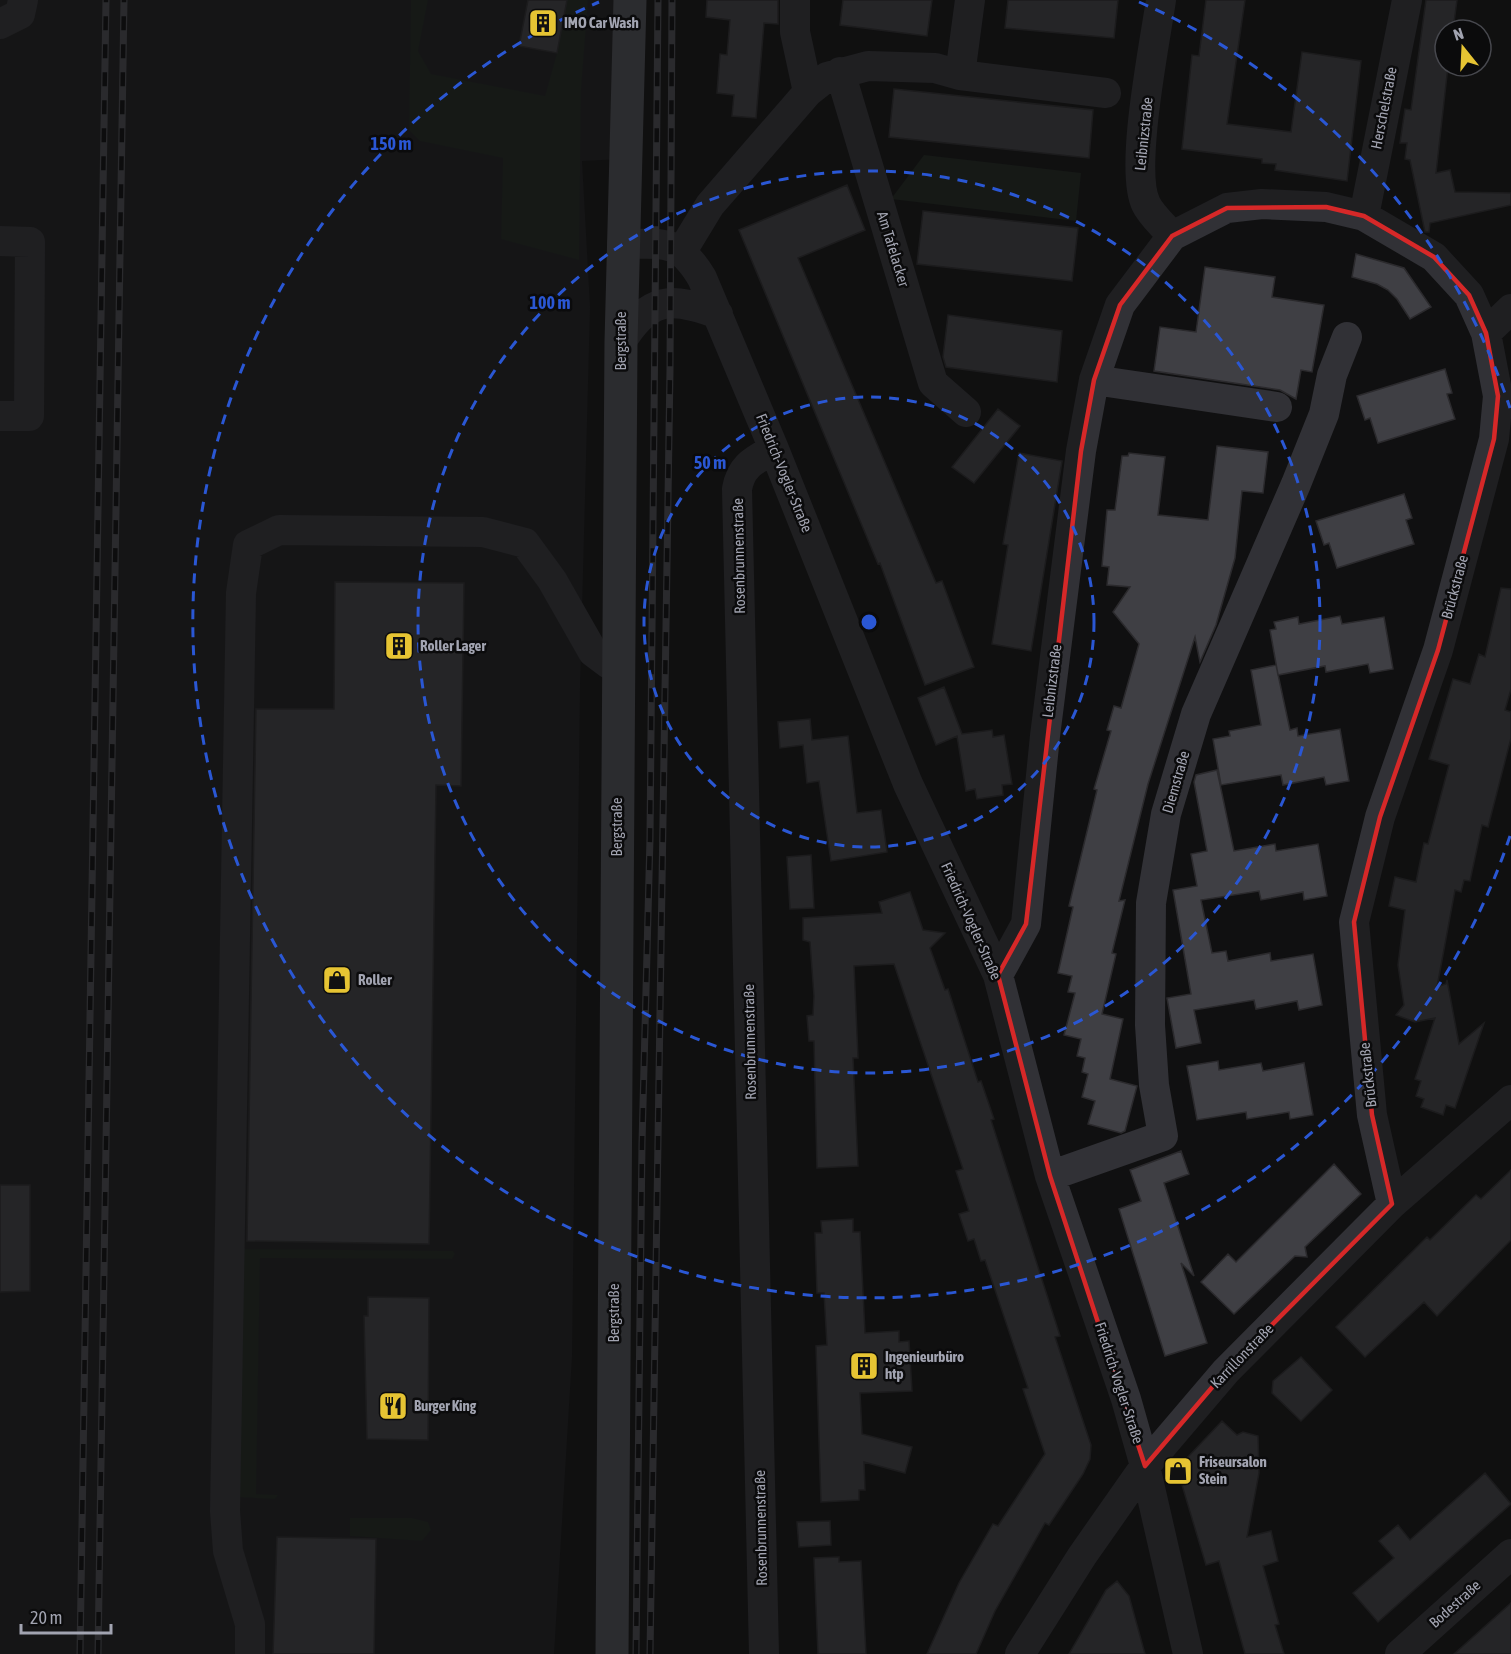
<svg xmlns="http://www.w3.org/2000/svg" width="1511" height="1654" viewBox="0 0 1511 1654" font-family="'Asap Condensed',sans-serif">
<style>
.built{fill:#1c1c1e}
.green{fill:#1d241e}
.building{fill:#3f3f44;stroke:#2b2a2d;stroke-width:1.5}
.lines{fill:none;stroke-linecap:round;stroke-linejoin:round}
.minor{stroke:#313136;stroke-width:30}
.major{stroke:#4d4e55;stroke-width:33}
.rail-casing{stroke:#4a4b51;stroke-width:7}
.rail{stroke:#0b0b0c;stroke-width:4.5;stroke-dasharray:14;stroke-linecap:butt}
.marked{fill:none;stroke:#d62828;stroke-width:4.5;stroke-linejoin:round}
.ring{fill:none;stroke:#2a57d4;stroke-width:3;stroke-dasharray:10 8}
.labels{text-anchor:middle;stroke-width:5;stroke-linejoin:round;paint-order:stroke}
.poi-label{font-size:15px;font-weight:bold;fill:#a2a4b1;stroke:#0b0b0c;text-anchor:start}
.street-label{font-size:15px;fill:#a2a4b1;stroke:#0b0b0c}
.centre{fill:#2a57d4;stroke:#0b0b0c;stroke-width:3}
.ring-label{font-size:18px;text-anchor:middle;font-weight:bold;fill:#2a57d4;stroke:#0b0b0c;stroke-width:5;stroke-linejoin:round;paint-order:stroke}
</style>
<rect width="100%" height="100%" fill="#101011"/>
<path class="built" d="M0,0H626L621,159L582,161L590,307L580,685L572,1356L554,1654H0Z"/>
<path class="green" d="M411,0H428L418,51L431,74L545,96L557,53L567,0H588L581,90L579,260L501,239L503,158L420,141L409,130Z
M924,155L1081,173L1076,221L891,199Z
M241,1249L453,1251L455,1254L452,1259L260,1258L256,1494L278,1495L275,1499L236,1497Z
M350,1518H412L428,1522L431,1530L422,1541L350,1536Z"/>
<path class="building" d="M528,0H567L557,53L519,46Z
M707,0H778V24L764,23L756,118L732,116L734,95L717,93L720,54L727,55L730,20L706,17Z
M843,0H932L927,36L840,25Z
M1008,0H1118L1114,38L1005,28Z
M1206,0H1245L1227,124L1291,132L1302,52L1361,61L1347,181L1275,170L1276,164L1262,163V159L1182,149L1192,55L1199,56Z
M1426,0H1457L1453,30H1445V66H1448L1436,173L1450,170L1455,192L1511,193V205L1430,223L1429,232H1425L1410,160L1405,159L1407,143H1400L1405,109L1411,110Z
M894,89L1093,110L1089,158L889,137Z
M847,185L865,230L798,258L936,583L942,581L974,667L925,685L880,563L878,564L739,230Z
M923,211L1078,228L1072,281L917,264Z
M1356,254L1404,268L1431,307L1410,319L1397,299L1388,290L1377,284L1352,277Z
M1205,267L1275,277L1272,297L1324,305L1312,372L1301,370L1296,399L1280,390L1154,371L1160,327L1196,332Z
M948,315L1062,331L1057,382L946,367L943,357Z
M1445,369L1452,393L1447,394L1455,419L1378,443L1370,418L1365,420L1357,396Z
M998,409L1020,426L974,483L952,467Z
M1217,446L1268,452L1263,493L1242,491L1235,558L1216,625L1200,662L1195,637L1148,784L1119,901L1125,900L1112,953L1116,954L1102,1014L1123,1019L1110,1079L1137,1086L1125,1131L1121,1133L1088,1124L1095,1101L1082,1097L1088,1074L1082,1072L1085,1058L1077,1056L1081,1039L1064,1035L1075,993L1068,992L1072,976L1058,973L1073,907L1069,906L1097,790L1094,789L1111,731L1107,730L1114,706L1121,708L1139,644L1113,612L1130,587L1107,585L1109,567L1102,566L1107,510H1115L1122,456H1128L1129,453L1165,457L1158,515L1208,520Z
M1019,453L1062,461L1031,651L992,644L1008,545L1003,544Z
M1404,494L1412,518L1406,520L1414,544L1337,568L1329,543L1324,545L1316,521Z
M335,582L464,583L461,786L436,785L429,1244L247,1241L256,709H334Z
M1501,588L1511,589V689L1505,710L1511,712V738L1488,827L1482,825L1470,881L1464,880L1461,892L1455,890L1437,987L1446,984L1447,980L1459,1044L1484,1023L1455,1108L1446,1105L1443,1115L1421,1107L1424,1099L1416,1096L1421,1081L1415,1079L1435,1018L1415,1022L1396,1015L1404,1005L1398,965L1405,910L1389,906L1395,877L1416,882L1424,843L1428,844L1449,765L1429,759L1453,679L1470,684L1479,654L1485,657Z
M1340,616L1342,624L1384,617L1393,669L1370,673L1368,664L1326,672L1325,666L1278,675L1270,630L1276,629L1274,622L1298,617L1299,624Z
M1276,665L1290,730L1297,728L1298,736L1340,729L1349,781L1326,785L1324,777L1283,785L1281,775L1221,785L1213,739L1230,736L1229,731L1261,725L1251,670Z
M944,687L962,734L992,730L993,737L1004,735L1012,784L1002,785L1003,795L977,799L975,789L966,791L957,736L936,745L918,698Z
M810,719L812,740L848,736L857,813L881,810L887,852L831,861L819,781L807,783L803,745L780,748L778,722Z
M1217,770L1234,851L1275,844L1276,851L1318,844L1327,896L1304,900L1303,892L1261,900L1259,891L1201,900L1212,953L1226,951L1228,961L1270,953L1271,961L1313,954L1322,1005L1299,1010L1297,1001L1256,1009L1254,1000L1194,1010L1201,1043L1176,1048L1167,998L1191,994L1173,890L1197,886L1191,854L1207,851L1194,782L1196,775Z
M811,855L814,908L790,909L787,857Z
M910,892L923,930L945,933L930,948L945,990L948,989L978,1082L981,1081L994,1119L991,1120L1060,1336L1055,1337L1091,1445L1090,1459L1083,1474L1049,1525L1045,1523L995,1611L976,1654H927L959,1583L993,1524L998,1526L1045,1454L1023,1389L1028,1388L985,1260L981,1261L974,1239L968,1241L959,1214L969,1211L956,1171L963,1169L894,964L854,966L858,1058H853L858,1166L817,1168L814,1041H809L807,1016L813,1015L814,996L810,942L803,940V918L882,913L879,902Z
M1218,1061L1219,1070L1261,1063L1263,1071L1304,1063L1313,1115L1290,1119L1289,1112L1247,1119L1246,1112L1197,1120L1187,1066Z
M1181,1151L1189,1174L1164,1183L1194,1276L1181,1263L1207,1343L1165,1356L1119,1209L1141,1201L1130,1170Z
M1334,1164L1361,1194L1305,1247L1307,1257L1295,1256L1234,1314L1201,1282L1228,1254L1236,1262Z
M1511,1170V1240L1437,1316L1424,1302L1365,1357L1336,1327L1427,1237L1430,1240L1476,1195L1481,1199Z
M0,1185H30V1291L0,1292Z
M853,1219V1232H860L865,1333L899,1331V1342L909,1341L912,1391L860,1393L862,1434L912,1447L905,1473L864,1462L865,1490H859V1500L821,1502L816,1346L827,1345L824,1293H817L815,1233H822L821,1221Z
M368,1297L429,1298L428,1440L367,1439L364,1316H368Z
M1301,1357L1332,1390L1301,1421L1272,1393L1273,1381Z
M1222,1421L1237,1435L1243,1432L1258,1436L1259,1473L1247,1537L1271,1531L1278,1561L1263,1566L1279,1624L1275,1625L1284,1654H1245L1219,1561L1206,1565L1182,1485L1185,1460Z
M1485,1473L1511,1504L1378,1622L1353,1593L1394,1558L1379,1541L1398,1525L1410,1540Z
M830,1521L831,1545L799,1547L797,1522Z
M277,1537L376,1539L374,1654H273Z
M839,1557V1562L861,1561L866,1654H818L814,1558Z
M1117,1581L1129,1596L1145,1654H1069L1106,1590Z
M1511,1603V1654H1454Z"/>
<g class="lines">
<path class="minor" d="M795,0V32L808,92
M1161,0C1155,42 1129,170 1146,204C1151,215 1164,226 1172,236
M0,24L20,14L23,0
M840,72L933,383L966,412
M960,75L970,0
M1364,216L1407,0
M0,241L30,242L29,416H0
M622,244C664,244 678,238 702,278L774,449L908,784L998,975L1050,1176L1126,1399L1145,1466L1188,1654
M682,251L710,205L808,92L827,77L868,66L935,68L960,75L1106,93
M1486,333L1511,309
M621,342C649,297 670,296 718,314
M1094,380L1277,407
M998,975L1026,924L1045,736L1081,451L1094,380L1120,305L1172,236L1227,208L1262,204L1326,207L1364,216L1434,257L1469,295L1486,333L1498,396L1494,439L1438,650L1380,817L1354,922L1372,1115L1392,1204
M1050,1176L1163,1136L1154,1085L1150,1025L1151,903L1166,814L1196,714L1296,484L1324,414L1332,375L1347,337
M250,1654V1624L228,1551L225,1511L241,593L248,545L279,530L483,532L525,543L552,580L593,652L609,664L619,665
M764,1654L737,489C741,465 755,460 774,449
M1020,1654L1082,1556L1145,1466L1226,1371L1392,1204L1511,1100
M1400,1654L1511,1554"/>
<path class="major" d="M612,1654L621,342L630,0"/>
<g class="rail-casing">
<path id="rail" d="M80,1654L106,0
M98,1654L124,0
M636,1654L642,1143L650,838L658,0
M650,1654L670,370L672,0"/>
</g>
<use href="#rail" class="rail"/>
</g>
<path d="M0 0H1511V1654H0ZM1326,207L1364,216L1434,257L1469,295L1486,333L1498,396L1494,439L1438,650L1380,817L1354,922L1372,1115L1392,1204L1226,1371L1145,1466L1050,1176L998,975L1026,924L1081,451L1094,380L1120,305L1172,236L1227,208Z" fill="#101011" fill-opacity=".55" fill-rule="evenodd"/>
<path class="marked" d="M1326,207L1364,216L1434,257L1469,295L1486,333L1498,396L1494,439L1438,650L1380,817L1354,922L1372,1115L1392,1204L1226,1371L1145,1466L1050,1176L998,975L1026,924L1081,451L1094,380L1120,305L1172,236L1227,208Z"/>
<g class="ring">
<circle cx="869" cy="622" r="225"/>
<circle cx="869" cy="622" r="451"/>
<path d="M1510 836A676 676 0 1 1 599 2M1139 2A676 676 0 0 1 1510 408"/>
</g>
<defs>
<g id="building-square" transform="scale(1.5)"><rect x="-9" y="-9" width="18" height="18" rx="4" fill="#e6c433" stroke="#0b0b0c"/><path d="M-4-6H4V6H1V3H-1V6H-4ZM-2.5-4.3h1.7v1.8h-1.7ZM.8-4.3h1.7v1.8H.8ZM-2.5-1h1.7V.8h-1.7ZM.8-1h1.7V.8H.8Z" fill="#111"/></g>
<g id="shop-square" transform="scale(1.5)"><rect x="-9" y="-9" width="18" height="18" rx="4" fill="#e6c433" stroke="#0b0b0c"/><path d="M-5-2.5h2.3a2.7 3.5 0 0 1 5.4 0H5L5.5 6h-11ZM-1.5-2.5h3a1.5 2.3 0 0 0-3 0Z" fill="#111"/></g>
<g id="restaurant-square" transform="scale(1.5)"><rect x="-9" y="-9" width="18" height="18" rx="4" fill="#e6c433" stroke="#0b0b0c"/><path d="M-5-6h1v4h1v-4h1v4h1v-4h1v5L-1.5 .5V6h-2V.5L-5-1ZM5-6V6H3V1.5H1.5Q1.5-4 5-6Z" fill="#111"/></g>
</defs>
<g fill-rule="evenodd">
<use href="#building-square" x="543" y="23"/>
<use href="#building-square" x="399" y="646"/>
<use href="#shop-square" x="337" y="980"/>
<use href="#building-square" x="864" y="1366"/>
<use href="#restaurant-square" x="393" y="1406"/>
<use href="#shop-square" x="1178" y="1471"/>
</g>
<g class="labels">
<g class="poi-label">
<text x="564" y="28">IMO Car Wash</text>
<text x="420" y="651">Roller Lager</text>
<text x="358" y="985">Roller</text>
<text x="885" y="1362">Ingenieurbüro<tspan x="885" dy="17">htp</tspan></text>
<text x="414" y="1411">Burger King</text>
<text x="1199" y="1467">Friseursalon<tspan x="1199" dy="17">Stein</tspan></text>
</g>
<g class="street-label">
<text transform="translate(1384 108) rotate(-79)" y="5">Herschelstraße</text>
<text transform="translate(1144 134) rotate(-84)" y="5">Leibnizstraße</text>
<text transform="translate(893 249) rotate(73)" y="5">Am Tafelacker</text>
<text transform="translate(621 341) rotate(-90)" y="5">Bergstraße</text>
<text transform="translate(784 473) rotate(68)" y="5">Friedrich-Vogler-Straße</text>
<text transform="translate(739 556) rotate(-91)" y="5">Rosenbrunnenstraße</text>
<text transform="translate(1455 587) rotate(-75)" y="5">Brückstraße</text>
<text transform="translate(1052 681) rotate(-83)" y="5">Leibnizstraße</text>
<text transform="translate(1176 782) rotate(-74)" y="5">Diemstraße</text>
<text transform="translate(617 827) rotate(-90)" y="5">Bergstraße</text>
<text transform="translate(971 921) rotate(66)" y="5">Friedrich-Vogler-Straße</text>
<text transform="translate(750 1042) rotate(-91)" y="5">Rosenbrunnenstraße</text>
<text transform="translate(1368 1075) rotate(-96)" y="5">Brückstraße</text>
<text transform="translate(614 1313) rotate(-90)" y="5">Bergstraße</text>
<text transform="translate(1242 1356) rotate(-46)" y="5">Karrillonstraße</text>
<text transform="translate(1119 1383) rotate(72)" y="5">Friedrich-Vogler-Straße</text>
<text transform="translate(761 1528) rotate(-91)" y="5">Rosenbrunnenstraße</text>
<text transform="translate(1455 1604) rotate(-42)" y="5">Bodestraße</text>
</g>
</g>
<circle cx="869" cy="622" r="9" class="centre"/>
<g class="ring-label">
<text x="391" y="150">150 m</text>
<text x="550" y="309">100 m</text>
<text x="710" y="469">50 m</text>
</g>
<g transform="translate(1463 48) rotate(342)"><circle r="28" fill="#0b0b0c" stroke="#47484e" stroke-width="1.5"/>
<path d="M0-4.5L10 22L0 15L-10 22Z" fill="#e6c433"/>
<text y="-9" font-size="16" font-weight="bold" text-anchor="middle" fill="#a2a4b1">N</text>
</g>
<path d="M21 1624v9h90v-9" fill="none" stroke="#a2a4b1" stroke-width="3"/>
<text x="30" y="1624" font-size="18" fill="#a2a4b1" stroke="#0b0b0c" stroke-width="4.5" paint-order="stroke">20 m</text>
</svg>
